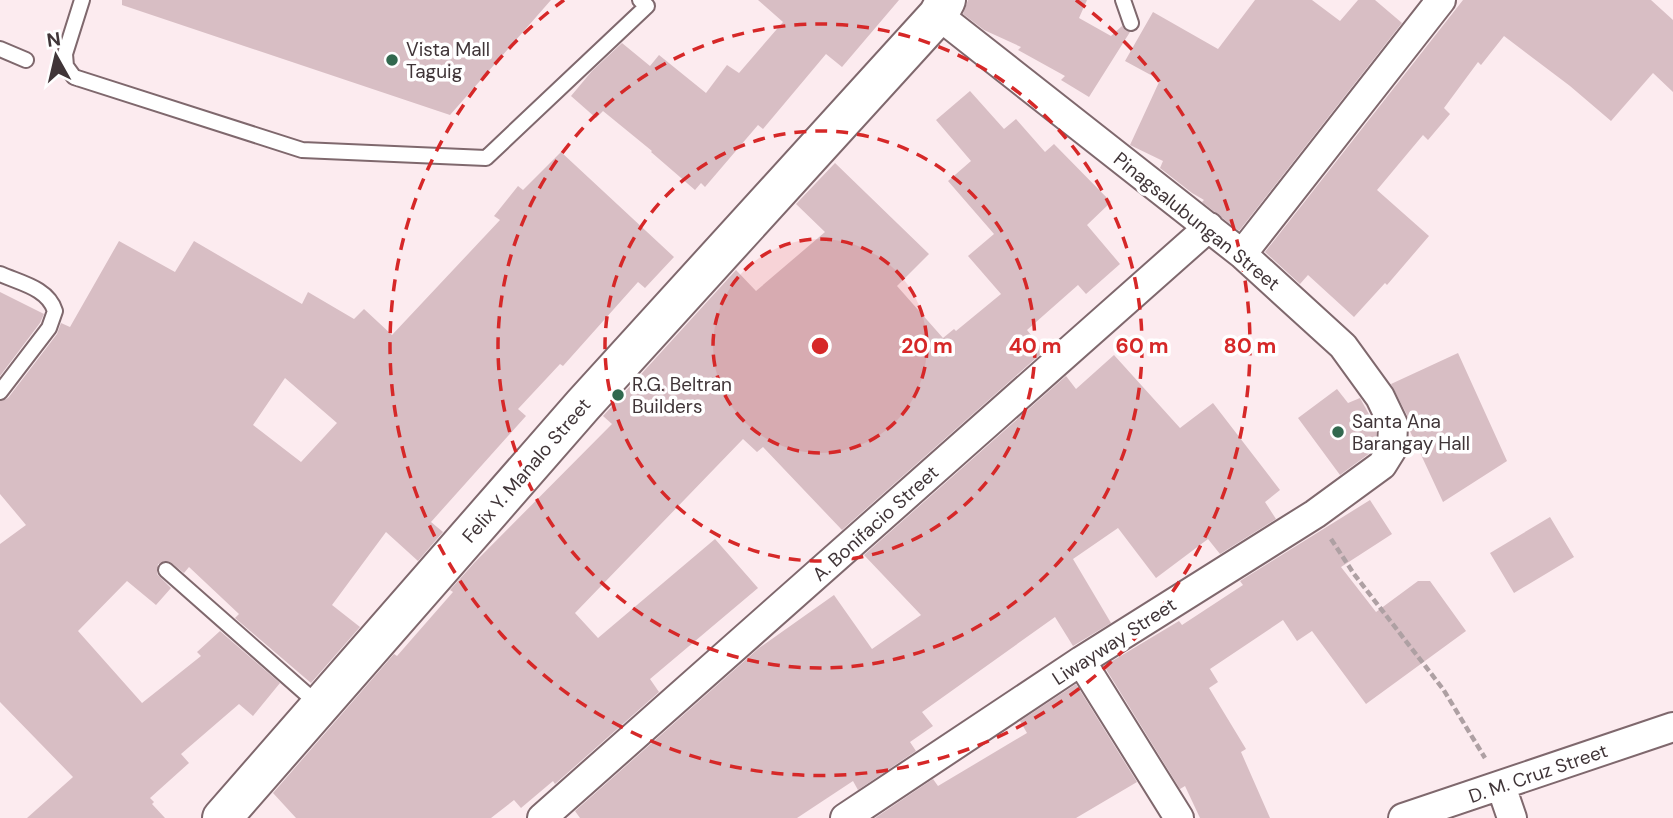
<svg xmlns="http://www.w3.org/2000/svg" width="1673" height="818" viewBox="0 0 1673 818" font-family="'DM Sans',sans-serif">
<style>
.building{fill:#d8bec4;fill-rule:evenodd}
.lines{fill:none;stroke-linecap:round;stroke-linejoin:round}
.service-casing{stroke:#7f686d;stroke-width:18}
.minor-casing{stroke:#7f686d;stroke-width:32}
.secondary-casing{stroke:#7f686d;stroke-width:42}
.path{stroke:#aea0a3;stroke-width:4.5;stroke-dasharray:7 3.5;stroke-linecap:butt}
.service{stroke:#fff;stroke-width:14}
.minor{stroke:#fff;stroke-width:28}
.secondary{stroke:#fff;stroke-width:38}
.ring{fill:none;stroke:#d62828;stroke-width:3.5;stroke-dasharray:12 9}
.poi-dot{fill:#31684e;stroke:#fff;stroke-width:2.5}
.labels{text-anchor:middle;stroke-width:7;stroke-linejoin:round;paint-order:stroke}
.poi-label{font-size:19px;fill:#403538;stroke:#fff;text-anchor:start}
.street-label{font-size:19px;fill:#403538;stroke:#fff}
.centre{fill:#d62828;stroke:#fff;stroke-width:3.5}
.ring-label{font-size:21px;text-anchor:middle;font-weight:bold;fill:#d62828;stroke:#fff;stroke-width:7;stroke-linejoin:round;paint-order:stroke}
</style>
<rect width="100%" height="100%" fill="#fcebef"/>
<path class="building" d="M122,0H551L450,115L122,5Z
M758,0H899L842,67L826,54L763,129L758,125L705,187L701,183L695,190L651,152L652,151L603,111L596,118L571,96L592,71L622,43L650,66L659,55L706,93L727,65L739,73L783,22Z
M968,0H1087L1079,18L1111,36L1122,26L1130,32L1089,97L1061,80L1065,76L1018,50L1021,47L984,30L963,14Z
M1255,0H1312L1340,21L1358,0H1375L1402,23L1239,231L1202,202L1204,200L1192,193L1160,168L1163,161L1130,145L1160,80L1125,61L1153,12L1218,49Z
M1463,0H1651L1673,20V92L1653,73L1611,121L1570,86L1504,36L1481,65L1478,62L1444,108L1450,114L1428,140L1423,135L1377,190L1429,236L1387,285L1385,283L1354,317L1308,275L1300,284L1265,252Z
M970,91L1004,129L1016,119L1045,152L1054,144L1111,202L1087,225L1120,264L1086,294L1078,285L1027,330L1044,351L842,530L763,447L757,452L743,439L575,613L598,638L715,539L758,588L650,679L659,692L555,784L553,781L521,808L514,800L491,818H296L273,793L394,654L397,656L453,592L450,590L475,562L612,424L603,416L736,270L756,291L825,232L796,204L835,163L929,254L897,286L943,338L954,329L956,331L1001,294L968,256L994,234L948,181L971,161L936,120Z
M561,152L674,257L645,288L638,282L563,366L560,364L518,409L526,416L431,522L443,532L418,561L386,532L332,605L360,627L311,683L235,618L239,614L189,567L184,573L169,561L158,564L157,574L171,588L156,605L127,581L78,631L142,703L201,656L197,652L220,631L280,683L253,716L239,704L181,754L189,763L150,798L154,802L152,804L165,818H27L73,777L0,702V544L26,525L0,494V401L8,398L57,334L61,323L70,327L119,241L175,272L194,241L302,304L308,292L354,319L364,309L392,335L500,220L494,216L518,186L523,190ZM285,378L337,423L301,462L253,425Z
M0,292L44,314L40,323L0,376Z
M1458,353L1507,461L1443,502L1409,429L1408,417L1391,384Z
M1114,355L1180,428L1213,403L1280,490L1265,502L1276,519L1220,554L1208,539L1156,578L1118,528L1073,559L1111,623L1073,646L1055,617L922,712L933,726L910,742L916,751L858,790L853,781L797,818H580L575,811L759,648L834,595L872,649L921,615L864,555L1066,376L1076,389Z
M1337,389L1348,403L1360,398L1376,427V444L1370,453L1340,475L1298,418Z
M1370,500L1392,534L1341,567L1376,612L1418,581H1430L1466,631L1366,704L1312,631L1297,641L1283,620L1210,669L1218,682L1209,688L1246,749L1241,752L1270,818H1200L1185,786L1180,789L1104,666L1179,621L1182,625L1243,585L1240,581Z
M1550,517L1574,557L1514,593L1490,553Z
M1076,684L1137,782L1076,818H875L933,779L938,786L1027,733L1020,721Z"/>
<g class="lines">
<g class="service-casing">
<path id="service" d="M82,0L65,54L66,66L74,77L302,150L486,158L647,6L640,0
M1123,0L1131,23
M0,49L26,60
M0,274C20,283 48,288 55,311L49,328L0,392
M166,570L319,705"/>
</g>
<g class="minor-casing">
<path id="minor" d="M1242,254L1441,0
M1081,661L1179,818
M1501,786L1512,818
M542,818L1209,227
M845,818L1081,661L1315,514L1382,465L1392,449L1393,424L1380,397L1343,346L1242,254L938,15
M1403,818L1673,727"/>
</g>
<g class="secondary-casing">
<path id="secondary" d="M222,818L583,405L938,15L946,0"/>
</g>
<path class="path" d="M1331,539L1354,574L1443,689L1485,758"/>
<use href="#service" class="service"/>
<use href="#minor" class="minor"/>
<use href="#secondary" class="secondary"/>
</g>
<circle cx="820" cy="346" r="107" fill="#d62828" fill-opacity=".12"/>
<g class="ring">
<circle cx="820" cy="346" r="107"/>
<circle cx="820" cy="346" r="215"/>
<circle cx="820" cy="346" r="322"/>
<path d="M1076 0A430 430 0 1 1 564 0"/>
</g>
<g class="poi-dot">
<circle cx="392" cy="60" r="7"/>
<circle cx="618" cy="395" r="7"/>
<circle cx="1338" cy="432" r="7"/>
</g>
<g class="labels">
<g class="poi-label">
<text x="406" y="56">Vista Mall<tspan x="406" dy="22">Taguig</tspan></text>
<text x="632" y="391">R.G. Beltran<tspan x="632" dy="22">Builders</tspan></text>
<text x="1352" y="428">Santa Ana<tspan x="1352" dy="22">Barangay Hall</tspan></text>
</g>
<g class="street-label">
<text transform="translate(1197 221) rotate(39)" y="7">Pinagsalubungan Street</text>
<text transform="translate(526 470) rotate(-49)" y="7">Felix Y. Manalo Street</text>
<text transform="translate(875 523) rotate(-42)" y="7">A. Bonifacio Street</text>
<text transform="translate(1114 641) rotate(-33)" y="7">Liwayway Street</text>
<text transform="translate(1538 773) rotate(-19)" y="7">D. M. Cruz Street</text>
</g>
</g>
<circle cx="820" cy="346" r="10" class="centre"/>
<g class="ring-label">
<text x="927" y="353">20 m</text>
<text x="1035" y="353">40 m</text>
<text x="1142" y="353">60 m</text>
<text x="1250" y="353">80 m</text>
</g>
<g transform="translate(56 56) rotate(352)" stroke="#ffffff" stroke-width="5" paint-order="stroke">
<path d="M0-5L12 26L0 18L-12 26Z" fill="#403538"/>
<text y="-10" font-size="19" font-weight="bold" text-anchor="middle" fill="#403538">N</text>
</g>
</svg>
